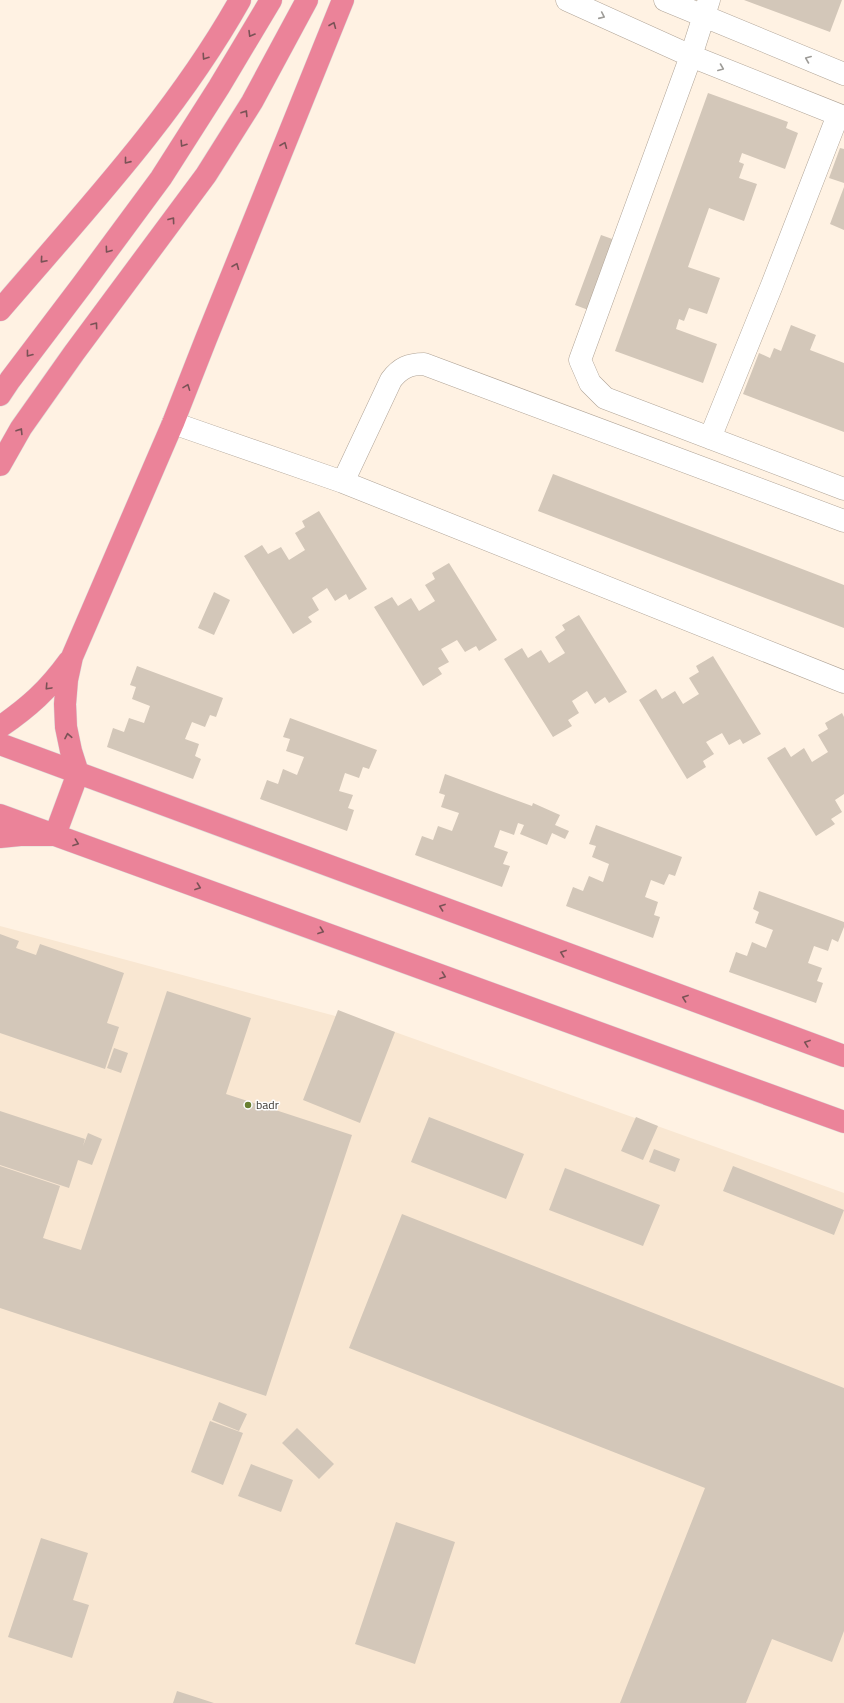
<svg xmlns="http://www.w3.org/2000/svg" width="844" height="1703" viewBox="0 0 844 1703" font-family="'Titillium Web',sans-serif">
<style>
.built{fill:#f9e7d2}
.building{fill:#d3c7b9}
.lines{fill:none;stroke-linecap:round;stroke-linejoin:round}
.minor-casing{stroke:#b0a497;stroke-width:23}
.highway-casing{stroke:#dcdbda;stroke-width:23}
.minor{stroke:#fff;stroke-width:22}
.highway{stroke:#eb8399;stroke-width:22}
.oneway{stroke:#9e9c98}
.oneway2{stroke:#7a5256}
.poi-dot{fill:#687f31;stroke:#fff;stroke-width:1.5}
.labels{text-anchor:middle;stroke-width:3;stroke-linejoin:round;paint-order:stroke}
.poi-label{font-size:12px;fill:#3d3832;stroke:#fff;text-anchor:start}
</style>
<rect width="100%" height="100%" fill="#fff2e3"/>
<path class="built" d="M0,926L395,1032L844,1193V1703H0Z"/>
<path class="building" d="M744,0H842L830,32Z
M708,93L788,122L786,128L798,133L785,169L742,153L739,162L744,164L739,178L757,184L744,221L709,208L688,267L720,278L707,314L689,308L684,321L679,319L676,329L717,344L703,383L615,351Z
M840,148L844,149V183L829,178Z
M844,187V230L830,224Z
M601,235L618,241L591,311L575,305Z
M791,325L816,335L810,350L844,363V432L743,394L759,353L770,358L774,348L781,351Z
M553,474L844,585V628L538,511Z
M319,511L367,589L349,600L346,594L335,601L327,588L312,598L319,610L308,617L312,622L293,634L244,556L262,545L268,554L281,547L289,560L305,550L295,533L305,527L302,521Z
M449,563L497,640L479,651L476,646L465,652L457,640L441,649L449,662L438,668L442,674L423,686L374,607L392,597L398,606L411,598L419,611L435,601L425,585L435,579L432,573Z
M214,592L230,600L214,635L198,628Z
M579,615L627,692L609,703L605,697L595,704L587,691L572,701L579,713L568,720L572,726L553,737L504,659L522,648L528,658L541,650L549,663L565,653L555,637L565,630L562,625Z
M713,656L761,734L743,744L740,739L729,745L722,733L706,742L714,754L703,761L706,767L687,779L639,700L656,689L662,699L675,691L683,704L699,694L689,678L699,672L696,666Z
M137,666L223,698L216,717L210,715L205,727L192,722L185,739L199,744L195,756L201,759L193,779L107,747L113,728L124,732L129,718L144,723L150,706L132,699L136,687L130,685Z
M842,713L844,717V794L835,800L842,812L831,819L835,824L816,836L767,758L785,747L791,757L804,748L812,762L828,752L818,735L828,729L825,723Z
M290,718L377,750L369,769L363,767L359,778L345,773L339,791L353,795L348,808L354,810L347,831L260,799L267,780L278,784L283,769L297,775L304,757L286,751L290,739L283,737Z
M445,774L532,806L533,803L560,815L555,825L569,831L565,839L552,833L547,845L520,834L524,825L518,823L514,835L500,830L494,847L508,852L503,864L510,866L502,887L415,855L422,836L433,840L438,826L452,831L459,813L441,807L445,795L439,793Z
M596,825L682,857L675,876L669,874L664,885L651,880L645,897L658,902L654,915L660,917L653,938L566,906L573,887L583,891L589,876L603,882L609,864L592,857L596,846L589,844Z
M759,891L844,922V927L838,942L832,939L828,951L814,946L808,963L822,968L817,981L823,983L816,1003L729,972L736,952L747,956L752,942L766,948L773,930L755,923L759,912L753,909Z
M0,934L19,941L16,948L36,955L40,944L124,973L107,1023L119,1027L105,1069L0,1033Z
M167,991L251,1018L226,1094L352,1135L266,1396L0,1308V1166L60,1186L43,1238L81,1250Z
M338,1010L395,1032L360,1123L303,1100Z
M114,1048L128,1053L121,1073L107,1068Z
M0,1111L85,1139L83,1146L88,1133L102,1139L92,1165L78,1160L69,1188L0,1165Z
M429,1117L524,1154L506,1199L411,1162Z
M636,1117L658,1126L643,1160L621,1151Z
M654,1149L680,1159L675,1172L649,1162Z
M733,1166L844,1210L834,1235L723,1191Z
M565,1168L660,1205L643,1246L549,1210Z
M402,1214L844,1388V1631L832,1662L772,1639L746,1703H620L705,1488L349,1348Z
M219,1402L247,1414L239,1431L212,1420Z
M210,1421L243,1433L223,1485L191,1472Z
M297,1428L334,1464L319,1479L282,1443Z
M251,1464L293,1480L281,1512L238,1496Z
M396,1522L455,1542L415,1664L355,1644Z
M41,1538L88,1553L73,1600L89,1605L72,1658L8,1637Z
M177,1691L214,1703H173Z"/>
<g class="lines">
<g class="minor-casing">
<path id="minor" d="M567,0L691,56L844,117
M665,0L844,74
M709,0L691,56L580,360L590,383L605,398L844,489
M173,423L343,482L844,682
M710,438L772,285L838,115
M343,482L391,380C400,368 409,364 424,364L844,521"/>
</g>
<g class="highway-casing">
<path id="highway" d="M0,310C85,211 176,114 240,0
M0,395L10,380L82,285L161,178L219,87L271,0
M0,465L21,428L74,353L206,175L252,102L307,0
M0,727C29,707 48,690 69,661
M0,744L844,1056
M0,815L844,1122
M0,837L20,835H55L78,773L71,751L66,727L65,704L67,680L72,657L173,423L206,339L343,0"/>
</g>
<use href="#minor" class="minor"/>
<use href="#highway" class="highway"/>
</g>
<defs><path id="oneway-chevron" d="M-2-3.5L2.5 0L-2 3.5" fill="none" stroke-width="1.6" stroke-linecap="round" stroke-linejoin="round"/></defs>
<g class="oneway">
<use href="#oneway-chevron" transform="translate(602 16) rotate(24)"/>
<use href="#oneway-chevron" transform="translate(808 59) rotate(-158)"/>
<use href="#oneway-chevron" transform="translate(721 68) rotate(22)"/>
</g>
<g class="oneway2">
<use href="#oneway-chevron" transform="translate(333 25) rotate(-68)"/>
<use href="#oneway-chevron" transform="translate(251 34) rotate(121)"/>
<use href="#oneway-chevron" transform="translate(205 57) rotate(124)"/>
<use href="#oneway-chevron" transform="translate(245 113) rotate(-58)"/>
<use href="#oneway-chevron" transform="translate(183 144) rotate(123)"/>
<use href="#oneway-chevron" transform="translate(284 145) rotate(-68)"/>
<use href="#oneway-chevron" transform="translate(127 161) rotate(129)"/>
<use href="#oneway-chevron" transform="translate(172 220) rotate(-54)"/>
<use href="#oneway-chevron" transform="translate(108 250) rotate(126)"/>
<use href="#oneway-chevron" transform="translate(43 260) rotate(131)"/>
<use href="#oneway-chevron" transform="translate(236 266) rotate(-68)"/>
<use href="#oneway-chevron" transform="translate(95 325) rotate(-54)"/>
<use href="#oneway-chevron" transform="translate(29 354) rotate(128)"/>
<use href="#oneway-chevron" transform="translate(187 387) rotate(-69)"/>
<use href="#oneway-chevron" transform="translate(20 431) rotate(-58)"/>
<use href="#oneway-chevron" transform="translate(48 687) rotate(133)"/>
<use href="#oneway-chevron" transform="translate(68 736) rotate(-101)"/>
<use href="#oneway-chevron" transform="translate(76 843) rotate(20)"/>
<use href="#oneway-chevron" transform="translate(198 887) rotate(20)"/>
<use href="#oneway-chevron" transform="translate(442 907) rotate(-160)"/>
<use href="#oneway-chevron" transform="translate(321 931) rotate(20)"/>
<use href="#oneway-chevron" transform="translate(563 953) rotate(-160)"/>
<use href="#oneway-chevron" transform="translate(443 976) rotate(20)"/>
<use href="#oneway-chevron" transform="translate(685 998) rotate(-160)"/>
<use href="#oneway-chevron" transform="translate(807 1043) rotate(-160)"/>
</g>
<circle class="poi-dot" cx="248" cy="1105" r="4"/>
<g class="labels">
<g class="poi-label">
<text x="256" y="1109">badr</text>
</g>
</g>
</svg>
